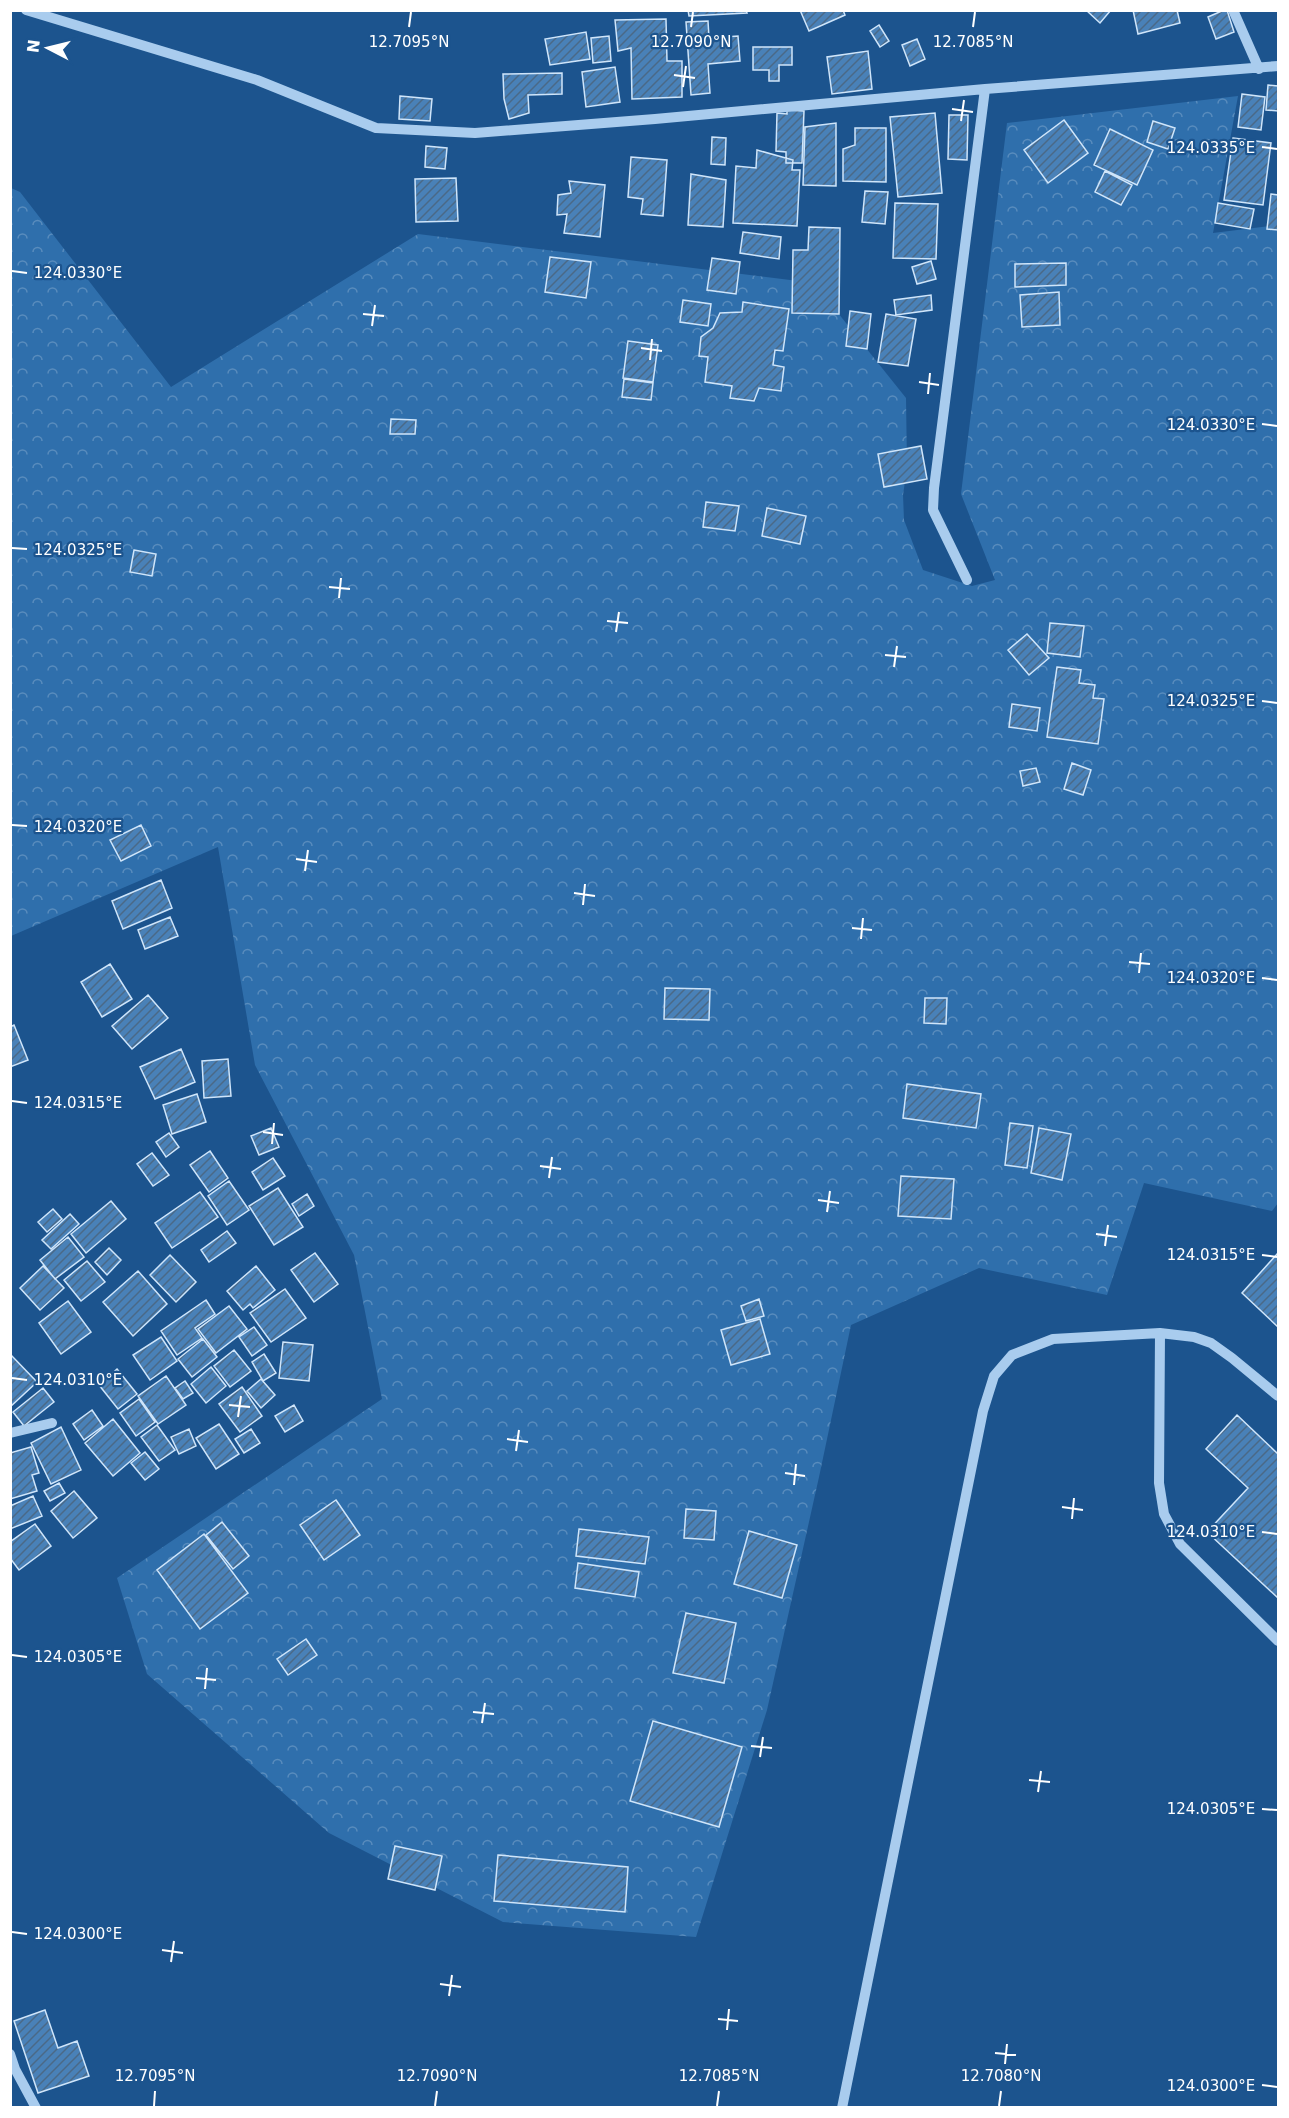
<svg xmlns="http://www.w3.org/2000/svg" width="1289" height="2118" viewBox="0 0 1289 2118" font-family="'DejaVu Sans',sans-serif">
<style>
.forest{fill:url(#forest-crowns)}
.building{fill:url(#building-hatch);stroke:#cfe5fa;stroke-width:1.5}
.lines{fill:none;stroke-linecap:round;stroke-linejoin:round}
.minor{stroke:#a9ccee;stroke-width:10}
.ticks{fill:none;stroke:#fff;stroke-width:2}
.ticks-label{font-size:15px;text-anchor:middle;fill:#fff;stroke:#1c548e;stroke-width:4.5;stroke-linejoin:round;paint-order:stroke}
</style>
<defs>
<pattern id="forest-crowns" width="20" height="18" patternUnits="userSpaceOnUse" patternTransform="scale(1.5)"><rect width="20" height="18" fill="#2f6fac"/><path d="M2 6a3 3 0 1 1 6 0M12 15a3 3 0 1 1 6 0" fill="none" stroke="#598cbd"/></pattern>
<pattern id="building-hatch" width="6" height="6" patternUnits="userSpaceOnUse" patternTransform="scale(1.5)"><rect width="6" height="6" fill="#4981b8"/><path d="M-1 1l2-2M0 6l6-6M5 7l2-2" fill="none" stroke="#4a6987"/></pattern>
</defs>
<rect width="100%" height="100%" fill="#1c548e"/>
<path class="forest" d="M1238,96L1213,233L1278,225V1203L1272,1211L1144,1183L1107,1295L979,1268L851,1325L819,1477L767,1710L696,1937L503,1922L329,1833L147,1674L117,1578L382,1399L354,1255L255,1065L218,847L11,936V188L20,192L171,387L418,234L814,283L906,398L907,468L903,495L904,520L923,570L972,586L995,580L961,494L1007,123Z"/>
<path class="building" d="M688,10H746L747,13L689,16Z
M800,10H843L845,15L809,31Z
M1086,10H1111L1100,23Z
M1133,10H1177L1180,23L1138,34Z
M1224,10H1227L1234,32L1216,39L1208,17Z
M666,19L667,61H682V97L632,99L631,48L618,51L615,20Z
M708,21L709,38L738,36L740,61L708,64L710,93L691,95L686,22Z
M879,25L889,41L880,47L870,31Z
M586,32L590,59L550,65L545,39Z
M609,36L611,61L593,63L591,38Z
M917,39L925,59L910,66L902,45Z
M753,47H792V65H779V81H769V70H753Z
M868,51L872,89L832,94L827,57Z
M615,67L620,102L586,107L582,72Z
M562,73V94L528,95L529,113L509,119L504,99L503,74Z
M1268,85L1278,86V111L1266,110Z
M1242,94L1265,97L1261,130L1238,127Z
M400,96L432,99L430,121L399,119Z
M787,110L804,111L802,163H786V152L776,151L777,113L787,114Z
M935,113L942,193L898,197L890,117Z
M949,115H968L967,160L948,159Z
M1064,120L1088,153L1048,183L1024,150Z
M1153,121L1175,128L1168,149L1147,142Z
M836,123V186L803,185L805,127Z
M855,128H886V182L843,181V149L855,145Z
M1110,129L1153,150L1137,185L1094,165Z
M712,137L726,138L725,165L711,164Z
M1233,138L1271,143L1263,205L1224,200Z
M426,146L447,148L445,169L425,167Z
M757,150L793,160L792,170H800L797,226L733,223L736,166L756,168Z
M631,157L667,160L663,216L641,214L643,199L628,197Z
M1105,171L1132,185L1121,205L1095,192Z
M691,174L726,180L723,227L688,225Z
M456,178L458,221L416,222L415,179Z
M569,181L605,185L600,237L564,233L567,214L557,215L558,195L571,193Z
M865,191L888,192L885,224L862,222Z
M1271,194L1278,195V230L1267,229Z
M895,203L938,204L936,259L893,258Z
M1218,203L1254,209L1250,229L1215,223Z
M809,227L840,228L839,314L792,313L793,250H808Z
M743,232L781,237L779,259L740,253Z
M550,257L591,262L586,298L545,292Z
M712,258L740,262L736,294L707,290Z
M931,261L936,279L917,284L912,267Z
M1066,263V285L1015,287V264Z
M1059,292L1060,325L1022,327L1020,295Z
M931,295L932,310L896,315L894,300Z
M683,300L711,304L708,326L680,322Z
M743,302L789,309L783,351L775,350L773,365L784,367L781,391L759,388L754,401L730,398L732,386L705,382L708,357L699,356L701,337L713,328L720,313L742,312Z
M850,311L871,314L867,349L846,346Z
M886,314L916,319L908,366L878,362Z
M628,341L658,345L653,382L623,378Z
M624,379L653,383L651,400L622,397Z
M391,419L416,420L415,434H390Z
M921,446L927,479L884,487L878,454Z
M706,502L739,506L735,531L703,527Z
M767,508L806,516L800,544L762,536Z
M134,550L156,554L152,576L130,572Z
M1050,623L1084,626L1080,657L1047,653Z
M1027,634L1049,658L1029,675L1008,650Z
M1057,667L1081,670L1079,683L1095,685L1093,698L1104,699L1098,744L1047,737Z
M1012,704L1040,708L1037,731L1009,727Z
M1072,763L1091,770L1083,795L1064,789Z
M1036,768L1040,782L1023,786L1020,771Z
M141,825L151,846L121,861L110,840Z
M161,880L172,908L123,929L112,901Z
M170,917L178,936L145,949L138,930Z
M110,964L132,999L102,1017L81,982Z
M665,988L710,989L709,1020L664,1019Z
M148,995L168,1018L132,1049L112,1026Z
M925,998H947L946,1024L924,1023Z
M14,1025L28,1060L10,1067V1027Z
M181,1049L195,1082L155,1099L140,1067Z
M228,1059L231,1096L204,1098L202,1061Z
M907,1084L981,1094L976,1128L903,1118Z
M197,1094L206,1122L172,1134L163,1105Z
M1010,1123L1033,1126L1027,1168L1005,1165Z
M271,1128L279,1147L259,1155L251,1136Z
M1039,1128L1071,1134L1062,1180L1031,1173Z
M169,1133L179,1147L166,1157L156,1142Z
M210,1151L228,1178L209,1192L190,1165Z
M152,1153L169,1175L153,1186L137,1164Z
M273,1158L285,1176L263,1190L252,1172Z
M901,1176L954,1179L951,1219L898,1216Z
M229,1181L249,1210L227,1225L208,1196Z
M278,1188L303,1227L274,1245L249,1206Z
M200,1192L218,1217L172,1248L155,1223Z
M307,1194L314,1206L299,1216L292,1204Z
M111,1201L126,1219L86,1253L71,1234Z
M53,1209L62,1219L47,1232L38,1222Z
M70,1214L79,1224L51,1249L42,1240Z
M227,1231L236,1243L209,1262L201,1250Z
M68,1237L84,1257L55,1279L40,1260Z
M109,1248L121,1260L107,1275L95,1262Z
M315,1253L338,1284L314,1302L291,1270Z
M1278,1253V1327L1242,1293Z
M170,1255L196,1282L176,1302L150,1275Z
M87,1261L105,1282L81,1301L64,1280Z
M43,1266L64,1288L40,1310L20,1288Z
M256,1266L275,1290L253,1308L250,1304L243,1310L227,1291Z
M138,1271L167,1304L133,1336L103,1302Z
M285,1289L306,1318L271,1342L250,1313Z
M759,1299L764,1316L746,1321L741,1306Z
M206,1300L215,1314L195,1328L202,1338L177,1355L161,1331Z
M68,1301L91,1332L61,1354L39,1323Z
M229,1306L247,1329L216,1353L198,1329Z
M760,1319L770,1354L731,1365L721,1330Z
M254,1327L267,1345L252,1356L239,1337Z
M161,1337L177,1361L150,1380L133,1355Z
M203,1339L217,1357L192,1377L178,1359Z
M283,1342L313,1345L309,1381L279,1378Z
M234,1350L251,1371L230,1387L214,1366Z
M10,1354L37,1382L10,1407Z
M264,1354L276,1373L263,1381L252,1362Z
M211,1367L226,1386L206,1403L191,1384Z
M117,1369L137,1394L118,1409L99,1385Z
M166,1376L186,1405L158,1424L138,1396Z
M261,1379L275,1395L261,1408L247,1391Z
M185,1381L193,1393L183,1399L175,1388Z
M242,1387L262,1416L240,1432L219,1404Z
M43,1388L54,1402L24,1426L13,1412Z
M139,1399L155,1422L136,1436L120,1413Z
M294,1405L303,1421L285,1432L275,1416Z
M92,1410L103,1426L84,1440L73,1424Z
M1237,1415L1278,1454V1598L1207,1532L1248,1488L1206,1449Z
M113,1419L140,1453L113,1476L85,1443Z
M219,1424L239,1454L216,1469L196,1438Z
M157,1425L175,1450L159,1461L141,1437Z
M61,1427L81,1470L51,1484L31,1443Z
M189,1429L196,1446L179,1454L171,1437Z
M251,1429L260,1443L244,1453L235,1439Z
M31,1447L39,1473L32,1475L37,1491L10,1499V1453Z
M145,1452L159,1469L145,1480L131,1463Z
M59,1483L65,1493L50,1501L44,1491Z
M74,1491L97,1518L73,1538L51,1511Z
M33,1496L42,1516L10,1529V1506Z
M336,1500L360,1535L324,1560L300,1525Z
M686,1509L716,1511L714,1540L684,1538Z
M222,1522L249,1556L233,1569L206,1535Z
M35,1524L51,1546L19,1570L10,1558V1542Z
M579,1529L649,1537L645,1564L576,1556Z
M749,1531L797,1545L782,1598L734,1584Z
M204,1534L248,1593L200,1629L157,1570Z
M578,1563L639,1572L635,1597L575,1588Z
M686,1613L736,1623L724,1683L673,1673Z
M306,1639L317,1655L288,1675L277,1659Z
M653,1721L742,1747L719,1827L630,1801Z
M395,1846L442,1856L435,1890L388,1879Z
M498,1855L628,1867L625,1912L494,1901Z
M45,2010L58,2048L77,2041L89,2076L38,2093L14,2021Z"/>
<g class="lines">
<path class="minor" d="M26,10L257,80L376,128L475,133L655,119L985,89L1278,66
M1233,10L1259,69
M967,580L933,510L934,488L985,89
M1160,1333L1159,1483L1164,1514L1180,1544L1278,1641
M10,1433L52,1423
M10,2054L15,2069L36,2108
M842,2108L983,1411L994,1376L1012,1355L1053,1339L1160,1333L1194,1337L1211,1343L1232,1358L1278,1396"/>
</g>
<path class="ticks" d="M409,27L411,12M691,27L693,12M973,27L975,12M674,75L695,78M683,87L686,66M952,109L973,112M961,121L964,100M1262,147L1277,149M12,271L27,273M363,314L384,316M372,326L375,305M641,348L662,351M650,360L652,339M919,382L939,385M928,394L930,373M1262,424L1277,426M12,548L27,549M329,587L350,589M339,598L341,578M607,621L628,623M616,632L619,612M885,655L906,657M894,667L897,646M1262,701L1277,703M12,825L27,826M296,859L317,862M305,871L308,850M574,893L595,896M583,905L585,884M852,928L872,930M861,939L863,918M1129,962L1150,964M1139,973L1141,953M1262,978L1277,980M12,1101L27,1103M263,1132L283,1135M272,1144L274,1123M540,1166L561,1169M549,1178L552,1157M818,1200L839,1203M827,1212L830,1191M1096,1234L1117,1237M1105,1246L1108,1225M1262,1255L1277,1257M12,1378L27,1380M229,1405L250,1407M238,1417L241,1396M507,1439L528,1442M516,1451L519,1430M785,1473L805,1476M794,1485L796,1464M1062,1507L1083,1510M1072,1519L1074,1498M1262,1532L1277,1534M12,1655L27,1657M196,1678L216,1680M205,1689L207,1668M473,1712L494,1714M482,1723L485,1703M751,1746L772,1748M760,1757L763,1737M1029,1780L1050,1782M1038,1792L1041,1771M1262,1809L1277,1810M12,1932L27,1934M162,1950L183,1953M171,1962L174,1941M440,1984L461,1987M449,1996L452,1975M718,2019L738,2021M727,2030L729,2009M995,2053L1016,2055M1005,2064L1007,2044M1262,2085L1277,2087M154,2106L155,2091M435,2106L437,2091M717,2106L719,2091M999,2106L1001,2091"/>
<g class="ticks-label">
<text x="409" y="47">12.7095°N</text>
<text x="691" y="47">12.7090°N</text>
<text x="973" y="47">12.7085°N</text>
<text x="1211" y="153">124.0335°E</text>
<text x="78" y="278">124.0330°E</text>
<text x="1211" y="430">124.0330°E</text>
<text x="78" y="555">124.0325°E</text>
<text x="1211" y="706">124.0325°E</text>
<text x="78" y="832">124.0320°E</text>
<text x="1211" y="983">124.0320°E</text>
<text x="78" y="1108">124.0315°E</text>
<text x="1211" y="1260">124.0315°E</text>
<text x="78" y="1385">124.0310°E</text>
<text x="1211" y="1537">124.0310°E</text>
<text x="78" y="1662">124.0305°E</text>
<text x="1211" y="1814">124.0305°E</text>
<text x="78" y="1939">124.0300°E</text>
<text x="155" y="2081">12.7095°N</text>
<text x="437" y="2081">12.7090°N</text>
<text x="719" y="2081">12.7085°N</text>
<text x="1001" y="2081">12.7080°N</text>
<text x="1211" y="2091">124.0300°E</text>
</g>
<rect width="1289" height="2118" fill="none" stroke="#ffffff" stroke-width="24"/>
<g transform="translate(48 48) rotate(277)" stroke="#1c548e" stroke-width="4.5" paint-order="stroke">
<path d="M0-4.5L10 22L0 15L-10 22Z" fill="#ffffff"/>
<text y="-9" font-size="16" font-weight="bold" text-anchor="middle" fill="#ffffff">N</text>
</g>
</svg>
